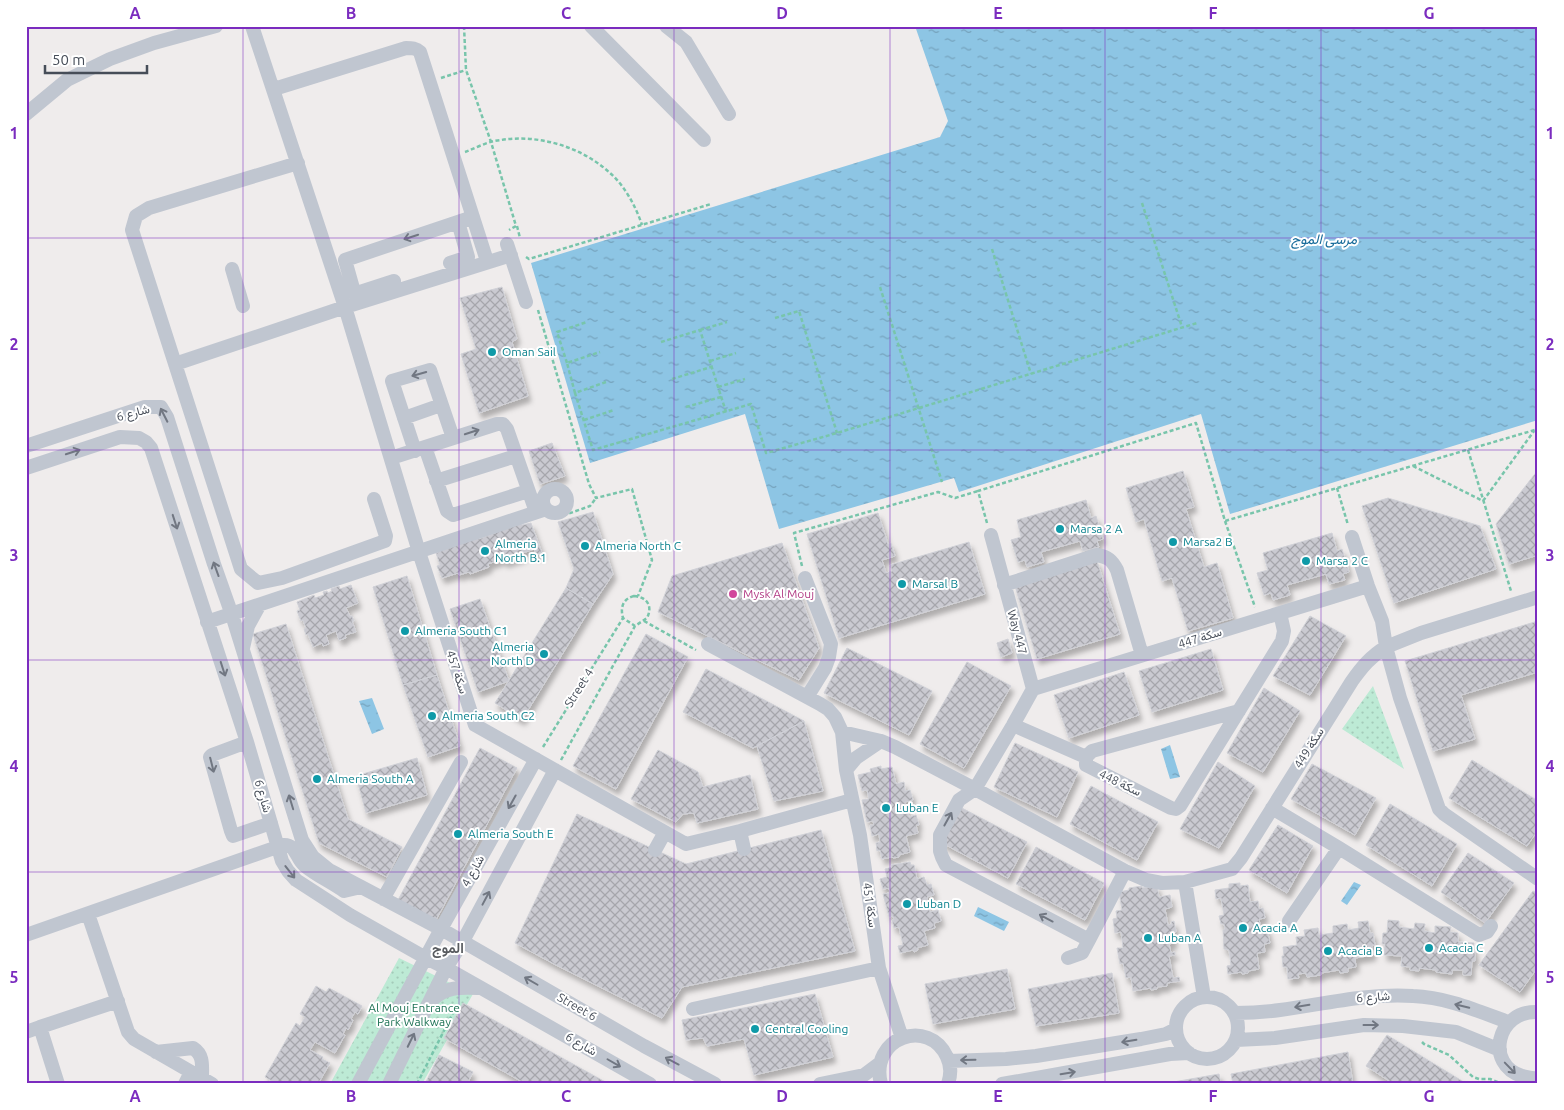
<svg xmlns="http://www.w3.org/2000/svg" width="1564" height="1110" viewBox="0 0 1564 1110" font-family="Ubuntu,Vazirmatn,sans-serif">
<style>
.green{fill:url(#green-dots)}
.water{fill:url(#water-ripples)}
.building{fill:url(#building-cross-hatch);stroke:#d0d1d7;filter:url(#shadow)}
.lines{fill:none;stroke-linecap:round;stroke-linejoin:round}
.path{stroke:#78c5ab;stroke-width:2.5;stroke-dasharray:4 2.5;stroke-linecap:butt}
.minor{stroke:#c0c6d0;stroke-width:14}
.oneway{stroke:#717782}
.grid{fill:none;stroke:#7b2cbf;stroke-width:1;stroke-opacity:0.55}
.culture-dot{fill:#0f9aa8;stroke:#fff;stroke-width:2}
.hotel-dot{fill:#d1479c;stroke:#fff;stroke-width:2}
.labels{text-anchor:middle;stroke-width:4;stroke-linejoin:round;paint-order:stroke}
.culture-label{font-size:12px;fill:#0d838f;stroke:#fff;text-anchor:start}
.street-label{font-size:12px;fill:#464d58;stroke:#fff}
.hotel-label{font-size:12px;fill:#b23c85;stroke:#fff;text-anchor:start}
.park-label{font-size:12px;fill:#1e7255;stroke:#fff}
.water-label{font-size:14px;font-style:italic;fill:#176b9a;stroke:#fff}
.neighbourhood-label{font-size:14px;font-weight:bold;fill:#595c60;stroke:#fff}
.neatline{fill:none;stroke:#7b2cbf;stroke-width:2}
.grid-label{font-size:16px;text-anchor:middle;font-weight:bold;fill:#7b2cbf}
</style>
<defs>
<pattern id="green-dots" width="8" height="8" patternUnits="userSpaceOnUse" patternTransform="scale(1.25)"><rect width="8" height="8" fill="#bdead5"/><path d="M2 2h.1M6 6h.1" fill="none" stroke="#a4cab9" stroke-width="1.8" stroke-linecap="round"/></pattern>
<pattern id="water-ripples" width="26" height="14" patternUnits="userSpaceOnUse" patternTransform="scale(1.25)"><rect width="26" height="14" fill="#8dc5e4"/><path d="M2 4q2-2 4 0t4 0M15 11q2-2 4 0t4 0" fill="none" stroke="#75a2bc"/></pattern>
<pattern id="building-cross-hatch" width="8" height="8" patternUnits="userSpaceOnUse" patternTransform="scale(1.25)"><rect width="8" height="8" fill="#cacad1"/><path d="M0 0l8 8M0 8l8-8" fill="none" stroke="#a6a6ac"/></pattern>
<filter id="shadow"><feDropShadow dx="3" dy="5.5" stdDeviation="2.5" flood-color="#0004"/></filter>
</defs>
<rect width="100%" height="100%" fill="#efecec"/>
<path class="green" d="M1373,686L1404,769L1342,729Z
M399,958L473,994L422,1084H330Z"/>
<path class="water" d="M915,26H1538V420L1230,514L1201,414L959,492L954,478L779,529L745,414L590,463L531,263L940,137L948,121Z
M372,698L384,729L372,734L359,701Z
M1170,745L1180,777L1170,779L1161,749Z
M1354,882L1361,885L1347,905L1341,901Z
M978,907L1009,922L1004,931L974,916Z"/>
<path class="building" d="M502,287L517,339L512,342L528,396L479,413L461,354L476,349L460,298Z
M552,443L565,476L540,484L529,451Z
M1538,470V555L1509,564L1496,524Z
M1183,471L1194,507L1186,509L1204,567L1217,563L1233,618L1188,631L1172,578L1162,581L1144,519L1136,522L1126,488Z
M1388,498L1480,526L1496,569L1394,603L1362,506Z
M1086,500L1091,518L1096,516L1103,539L1097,541L1099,547L1083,551L1080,541L1041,552L1044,562L1027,567L1025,560L1018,562L1011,540L1021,537L1017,520Z
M593,512L613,574L593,604L566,588L574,569L558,522Z
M878,513L888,544L891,543L895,556L882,560L886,573L892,571L890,565L969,542L985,594L839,638L807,534Z
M521,523L522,525L531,523L542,553L536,555L534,549L523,553L524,556L505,562L503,559L488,564L489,567L470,574L469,572L459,575L458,573L442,578L437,566L440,565L436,553L478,536L479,539Z
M1332,533L1337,551L1342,549L1349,572L1343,574L1345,580L1329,584L1326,574L1287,585L1290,595L1273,600L1271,593L1264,595L1257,573L1268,570L1263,553Z
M782,543L819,648L799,680L658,612L672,576Z
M1097,561L1120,634L1037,659L1015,586Z
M407,576L437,675L403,685L373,587Z
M351,585L358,603L346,608L350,616H352L354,621H352L356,632L345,635L346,638L339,640L336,631L326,635L329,644L323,646L322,643L313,647L308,634L306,635L304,629L306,628L303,620L301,621L297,611L300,610L297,602L314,595L315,598L324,595L323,592L327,591L328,593L332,591L331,589L339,586L340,589Z
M566,588L593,604L522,720L495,703Z
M480,599L509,681L478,692L450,609Z
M1310,616L1346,636L1310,695L1273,676Z
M1538,621V672L1461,695L1475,739L1433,751L1405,661Z
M286,624L348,819L402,847L387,877L319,843L253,634Z
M646,634L688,657L616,789L573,766Z
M1008,639L1012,653L1001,657L997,643Z
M847,648L932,691L909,735L824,693Z
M1211,649L1223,690L1152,712L1139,671Z
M967,662L1011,686L964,768L920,744Z
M706,669L804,721L753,748L683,712Z
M1124,672L1139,715L1069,738L1054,695Z
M437,675L460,746L428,757L403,685Z
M1264,688L1300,711L1263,772L1227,753Z
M804,721L823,791L774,801L757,746Z
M1015,743L1078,772L1057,817L994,787Z
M480,748L517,768L436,920L398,900Z
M658,750L698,772L703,787L750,775L758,809L697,823L694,813L683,814L676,822L631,799Z
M417,758L427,795L366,813L356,776Z
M1472,760L1538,801V830L1527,846L1449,798Z
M1218,762L1255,786L1219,848L1180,829Z
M1312,764L1376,798L1355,835L1291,799Z
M881,766V769L892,767L896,784L904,782L905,791L910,790L913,800L905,802L909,817L916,815L919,825H916L918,833L906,836L910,852L899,855V857L893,858L892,857L882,859L880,850L877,851L876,843L880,842L879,834L872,836L870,825H874L873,821L867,822L862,800L869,799L867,790L862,791L858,775L871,772L870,769Z
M1091,786L1158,822L1137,860L1070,824Z
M1390,804L1457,844L1432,886L1366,845Z
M958,806L1027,842L1008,878L942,843Z
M577,814L686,864L821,830L855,951L682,987L662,1018L556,965L515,943Z
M1278,825L1313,846L1287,893L1249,870Z
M1036,847L1104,883L1085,920L1016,884Z
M1468,853L1514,883L1485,923L1441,892Z
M910,862L911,865H914L917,879L924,877L927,885L931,884L934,895L927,897L930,912L938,910L941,921L934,923L935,928L924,931L928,945L917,948L918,950L914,952L913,950L900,953L898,946L903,945L899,927L894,928L892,920H894L893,916L889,917L883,894L890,893L889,888L883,889L880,879L887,877L885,869L892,867L891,865Z
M1240,883V886L1248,885L1250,902L1258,901L1259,909L1263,908L1265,918L1259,919L1261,929L1267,928L1270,943L1264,944L1265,952L1257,953L1259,969L1248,971V973L1242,974V972L1228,974L1227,966L1231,965L1229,950L1224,949L1223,930L1225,929L1224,924H1221L1219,916L1224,915L1221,898L1216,899L1215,890L1229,888V884Z
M1142,886V888L1157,886L1159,897L1170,895L1172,907L1165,909L1168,925L1172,924L1171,922L1174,921L1176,932L1173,933L1174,943L1169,944L1171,953L1175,952V955L1169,956L1173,978L1179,977L1180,981L1167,983V986L1157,987V989L1151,990V988L1133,991L1131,977L1126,978L1123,963L1120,964L1117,948H1123L1121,932L1115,933L1113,919L1117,918L1116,911L1122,910L1119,892L1129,890V888Z
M1533,891L1538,894V967L1520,992L1479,965Z
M1388,920L1399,921V927L1414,929L1415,923L1425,924L1424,931L1435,933V926L1451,927L1450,932L1458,933V942L1474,943L1473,951H1475V961H1472L1471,975H1463V970H1452V974L1436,972V970L1419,968V971L1410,970V967L1401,966L1402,956L1384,955L1385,944H1382L1383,933H1387Z
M1368,921L1370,933H1373L1375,945H1372L1373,955L1355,958L1356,967L1348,968V972L1340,973L1339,970L1321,973V975L1307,977L1306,973L1298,974L1299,978L1288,979L1287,967H1283L1282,956H1284L1283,947L1297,945L1296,937L1305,936L1304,930L1318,928L1319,935L1333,933V926L1347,924L1348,930L1359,928L1358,922Z
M1007,969L1015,1009L933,1024L925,984Z
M1112,973L1119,1013L1036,1026L1028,989Z
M316,986L326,992L329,988L362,1006L358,1014L355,1012L351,1019L353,1020L348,1030L346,1028L343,1034L345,1035L335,1053L315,1042L310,1050L323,1057L322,1059L330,1063L318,1084H277L265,1077L296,1023L300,1026L305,1017L300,1014Z
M815,994L833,1057L754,1075L744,1039L707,1046L703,1038L686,1040L682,1020Z
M463,1003L609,1084H526L444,1038Z
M1387,1035L1467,1084H1394L1366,1066Z
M1348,1052L1353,1084H1233L1231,1074Z
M439,1055L473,1072L467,1084H425Z
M1219,1074L1221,1084H1162Z"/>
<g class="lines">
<path class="path" d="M464,26L466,70L491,142L516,226L509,230
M441,78L466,70
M465,152C476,148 488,141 501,140C539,134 582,147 610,173C625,186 636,207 642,225
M1142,203L1182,327
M517,226L520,238
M992,249L1031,374
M526,257L529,259L711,204
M880,287L942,482
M538,310L589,484L596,498L632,489L652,560L638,596
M775,318L799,311L837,433
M700,330L727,322
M661,342L700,330L726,412
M710,361L736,353
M567,363L557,332L587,322
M672,379L711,367
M606,382L575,393L593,450L751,404L766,453L837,433L1197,323
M718,387L745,379
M575,393L567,363L600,352
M686,407L721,397
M584,420L614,410
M1468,450L1511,591
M1413,466L1483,501
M1337,488L1348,525
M1483,501L1534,431
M560,511L562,516L590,506L596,498
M1225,521L1255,607
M987,523L978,491L1196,423L1225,521L1538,429
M802,566L794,533L938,492L955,498L978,491
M634,596C647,597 653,606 647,618L635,626L623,618C620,607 623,599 634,596Z
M644,621L696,650
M543,747L623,618
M561,760L635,626
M1422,1042L1424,1044L1449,1055L1473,1077L1479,1079H1490L1502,1084
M417,1084L458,1003"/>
<path class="minor" d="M252,26L345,307L419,552L475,725L686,844L740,831L852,800
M591,26L704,140
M666,26L686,42L729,114
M274,89L406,48C412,48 416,48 420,52L487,261
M26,114L67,80L110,59L154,43L216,26
M298,163L149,208L136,216L132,230L241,569L258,583L282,578L385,541L386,536L374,499
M507,244L526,302
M450,263L468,257L458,222
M232,269L243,306
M394,281L357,293L354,292L345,260L473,217
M175,364L345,307L511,255
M404,418L441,405
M26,446L145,407H161L167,417L214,564L232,615L302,840L313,857L329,870L441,929L644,1046L715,1084
M425,447L447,511L453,515L528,491
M415,451L392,381L430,370L453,438
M391,458L497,424H503L507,429L536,512
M26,468L120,437L139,438L146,442L151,448L247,742L282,861L288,871L296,880L350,915L426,958L446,968L650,1084
M436,481L516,456
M543 501a12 12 0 1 1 24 0a12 12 0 1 1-24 0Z
M991,535L1033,689L1013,725
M805,578L831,644L829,657L825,668L807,697
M1004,585L1097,555C1108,557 1112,560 1117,570L1142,655
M1538,597L1421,633L1386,647L1400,698L1439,809L1444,814L1538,879
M207,622L546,509
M708,644L820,704L828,709L835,717L842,732L846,770L860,835L879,968L902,1038
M243,648L248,626L259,606
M1033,689L1368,586
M1239,711L1092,751L1086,757V765L1171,808L1176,809L1180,806L1282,641L1284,631L1280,613
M842,732L881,741L895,747L975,789L1125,871L1146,880L1162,883L1185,882L1232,869L1241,858L1352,681C1362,667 1371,656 1386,647L1382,621L1368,586L1352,537
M247,742L212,755L210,757L231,831L233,836L271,823
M1086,757L1013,725L975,789L959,800L940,835V851L942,857L946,865L1089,940
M846,770L856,758L881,741
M1272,808L1339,848L1479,935L1487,932L1491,926
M740,831L744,849
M655,850L665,832
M1185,882L1204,997
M383,899L461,762
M88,914L128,1032L134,1039L212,1084
M1289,921L1339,848
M26,935L283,845C296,844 296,858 304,865C316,875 331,882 344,891L361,887
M1068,958L1082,953L1089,940L1125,871
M1176 1028a31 31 0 1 1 62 0a31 31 0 1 1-62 0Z
M431,1001C444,987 460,987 478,988
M693,1009L879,968
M1538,1012C1496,1010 1485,1065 1522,1076C1528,1077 1532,1079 1538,1078
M1235,1013C1250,1013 1265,1012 1280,1010C1324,1004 1368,993 1413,996C1446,997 1478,1011 1508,1022
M26,1032L40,1027
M1236,1040L1275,1038L1364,1025L1403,1026L1456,1032L1500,1050
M156,1052L193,1048C204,1055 202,1066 202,1078
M949,1061L1006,1059L1036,1056L1141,1039L1166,1034L1176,1029
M58,1084L40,1027L118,1001
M185,1084L191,1072
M358,1084L441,929L536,759
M389,1084L446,968L463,941L555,770
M820,1084L864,1075L880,1063
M881,1084C869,1037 929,1017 947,1057C951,1065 951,1075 948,1084
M1002,1084L1170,1054L1189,1053"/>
</g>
<defs><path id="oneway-shaft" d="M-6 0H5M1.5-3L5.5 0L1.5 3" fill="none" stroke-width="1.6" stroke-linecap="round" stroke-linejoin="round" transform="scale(1.25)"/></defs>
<g class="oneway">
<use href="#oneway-shaft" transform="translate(411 237) rotate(162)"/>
<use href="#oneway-shaft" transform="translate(419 374) rotate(164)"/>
<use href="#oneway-shaft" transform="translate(164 415) rotate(-117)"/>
<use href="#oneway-shaft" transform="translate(472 432) rotate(-18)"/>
<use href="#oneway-shaft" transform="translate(73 452) rotate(-18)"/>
<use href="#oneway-shaft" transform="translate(175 522) rotate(72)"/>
<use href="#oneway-shaft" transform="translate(216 569) rotate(-110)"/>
<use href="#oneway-shaft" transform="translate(223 669) rotate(72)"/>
<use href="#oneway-shaft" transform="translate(212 765) rotate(76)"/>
<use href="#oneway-shaft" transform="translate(291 802) rotate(-107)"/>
<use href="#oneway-shaft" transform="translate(512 802) rotate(119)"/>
<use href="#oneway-shaft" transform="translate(948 819) rotate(-61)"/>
<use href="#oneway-shaft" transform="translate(290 872) rotate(52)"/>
<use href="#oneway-shaft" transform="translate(486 898) rotate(-62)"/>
<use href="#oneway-shaft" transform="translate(1046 918) rotate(-152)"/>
<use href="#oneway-shaft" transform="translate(531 981) rotate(-150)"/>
<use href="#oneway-shaft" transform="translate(1302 1006) rotate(171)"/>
<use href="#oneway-shaft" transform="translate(1462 1006) rotate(-166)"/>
<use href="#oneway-shaft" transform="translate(1371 1025)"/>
<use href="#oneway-shaft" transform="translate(411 1040) rotate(-64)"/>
<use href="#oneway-shaft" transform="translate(1129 1041) rotate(171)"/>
<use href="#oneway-shaft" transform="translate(968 1060) rotate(179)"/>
<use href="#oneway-shaft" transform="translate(672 1061) rotate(-152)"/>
<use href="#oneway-shaft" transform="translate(614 1063) rotate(30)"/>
<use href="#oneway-shaft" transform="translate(1510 1068) rotate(46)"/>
<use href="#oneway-shaft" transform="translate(1068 1073) rotate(-9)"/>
</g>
<path class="grid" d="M243,26V1084M459,26V1084M674,26V1084M890,26V1084M1105,26V1084M1321,26V1084M26,238H1538M26,450H1538M26,660H1538M26,872H1538"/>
<g class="culture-dot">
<circle cx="492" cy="352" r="5"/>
<circle cx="1060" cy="529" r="5"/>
<circle cx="1173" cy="542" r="5"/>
<circle cx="585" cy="546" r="5"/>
<circle cx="485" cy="551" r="5"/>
<circle cx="1306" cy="561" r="5"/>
<circle cx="902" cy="584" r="5"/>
<circle cx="405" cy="631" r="5"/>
<circle cx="544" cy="654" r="5"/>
<circle cx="432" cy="716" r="5"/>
<circle cx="317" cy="779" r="5"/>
<circle cx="886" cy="808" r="5"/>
<circle cx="458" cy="834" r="5"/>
<circle cx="907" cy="904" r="5"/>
<circle cx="1243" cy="928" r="5"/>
<circle cx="1148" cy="938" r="5"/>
<circle cx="1429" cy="948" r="5"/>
<circle cx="1328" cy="951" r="5"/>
<circle cx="755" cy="1029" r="5"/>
</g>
<circle class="hotel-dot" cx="733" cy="594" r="5"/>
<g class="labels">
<g class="culture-label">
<text x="502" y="356">Oman Sail</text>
<text x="1070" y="533">Marsa 2 A</text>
<text x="1183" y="546">Marsa2 B</text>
<text x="495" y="548">Almeria<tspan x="495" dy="14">North B.1</tspan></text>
<text x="595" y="550">Almeria North C</text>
<text x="1316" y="565">Marsa 2 C</text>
<text x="912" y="588">Marsal B</text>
<text x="415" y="635">Almeria South C1</text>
<text x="534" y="651" text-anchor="end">Almeria<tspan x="534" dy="14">North D</tspan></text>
<text x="442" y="720">Almeria South C2</text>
<text x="327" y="783">Almeria South A</text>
<text x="896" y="812">Luban E</text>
<text x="468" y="838">Almeria South E</text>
<text x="917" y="908">Luban D</text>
<text x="1253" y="932">Acacia A</text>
<text x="1158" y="942">Luban A</text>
<text x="1439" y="952">Acacia C</text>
<text x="1338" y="955">Acacia B</text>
<text x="765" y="1033">Central Cooling</text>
</g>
<g class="street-label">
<text transform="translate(133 413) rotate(-15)" y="4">شارع 6</text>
<text transform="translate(1017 632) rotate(75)" y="4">Way 447</text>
<text transform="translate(1200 638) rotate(-17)" y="4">سكة 447</text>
<text transform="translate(457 672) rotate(72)" y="4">سكة 457</text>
<text transform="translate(579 688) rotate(-58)" y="4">Street 4</text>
<text transform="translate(1309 748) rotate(-58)" y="4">سكة 449</text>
<text transform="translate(1120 783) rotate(26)" y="4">سكة 448</text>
<text transform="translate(263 796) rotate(74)" y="4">شارع 6</text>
<text transform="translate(473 871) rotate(-61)" y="4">شارع 4</text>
<text transform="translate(870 905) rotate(82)" y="4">سكة 451</text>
<text transform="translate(1373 997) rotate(-4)" y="4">شارع 6</text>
<text transform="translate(577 1007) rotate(30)" y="4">Street 6</text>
<text transform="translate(581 1044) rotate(30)" y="4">شارع 6</text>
</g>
<g class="hotel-label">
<text x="743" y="598">Mysk Al Mouj</text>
</g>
<g class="park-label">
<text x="414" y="1012">Al Mouj Entrance<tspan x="414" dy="14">Park Walkway</tspan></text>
</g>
<g class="water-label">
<text x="1324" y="244">مرسى الموج</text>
</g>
<g class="neighbourhood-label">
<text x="448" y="953">الموج</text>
</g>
</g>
<rect width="1564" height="1110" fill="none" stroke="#ffffff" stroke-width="55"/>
<path d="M45 65v8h102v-8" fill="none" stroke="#464d58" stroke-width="2.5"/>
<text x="52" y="65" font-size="15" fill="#464d58" stroke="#ffffff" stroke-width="4" paint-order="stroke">50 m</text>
<rect x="28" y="28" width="1508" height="1054" class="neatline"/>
<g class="grid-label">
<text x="135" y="19">A</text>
<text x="351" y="19">B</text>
<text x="566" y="19">C</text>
<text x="782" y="19">D</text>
<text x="998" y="19">E</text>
<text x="1213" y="19">F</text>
<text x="1429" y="19">G</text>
<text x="14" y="139">1</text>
<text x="1550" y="139">1</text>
<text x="14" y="350">2</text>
<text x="1550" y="350">2</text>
<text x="14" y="561">3</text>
<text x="1550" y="561">3</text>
<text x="14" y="772">4</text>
<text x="1550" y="772">4</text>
<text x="14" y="983">5</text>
<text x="1550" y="983">5</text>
<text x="135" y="1102">A</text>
<text x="351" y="1102">B</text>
<text x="566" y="1102">C</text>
<text x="782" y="1102">D</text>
<text x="998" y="1102">E</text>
<text x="1213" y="1102">F</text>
<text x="1429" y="1102">G</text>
</g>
</svg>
